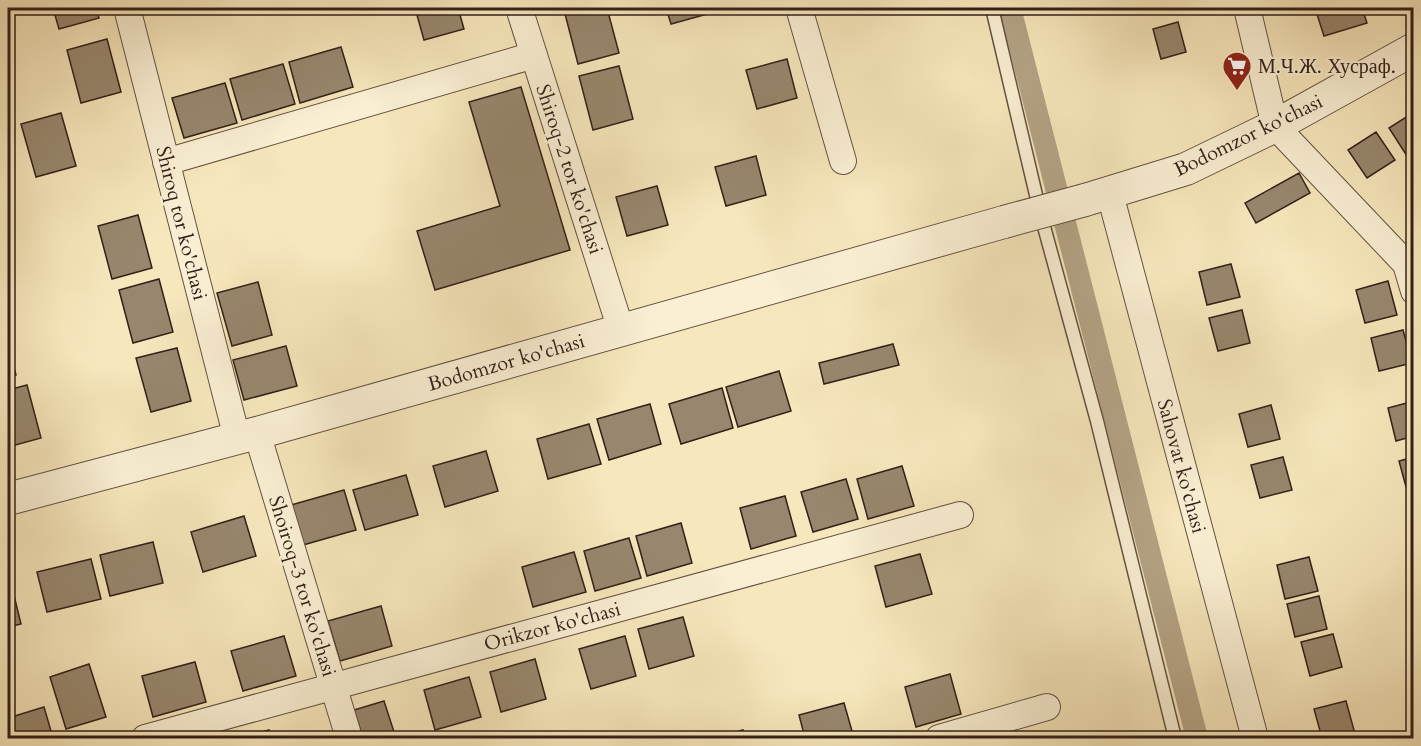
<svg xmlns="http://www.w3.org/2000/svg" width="1421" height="746" viewBox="0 0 1421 746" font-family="Cardo,serif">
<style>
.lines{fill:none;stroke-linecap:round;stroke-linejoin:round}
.canal{stroke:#b4a385;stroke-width:22}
.building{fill:#98876e;stroke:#322019;stroke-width:1.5}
.service-casing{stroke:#635242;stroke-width:15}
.minor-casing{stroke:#635242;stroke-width:28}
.tertiary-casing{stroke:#635242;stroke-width:34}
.service{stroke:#faefd3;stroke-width:12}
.minor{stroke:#faefd3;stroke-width:26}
.tertiary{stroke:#faefd3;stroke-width:32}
.tertiary-bridge-casing{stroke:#635242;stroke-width:34;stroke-linecap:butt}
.tertiary-bridge{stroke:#faefd3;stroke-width:32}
.labels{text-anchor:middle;stroke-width:4.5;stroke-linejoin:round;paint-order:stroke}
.poi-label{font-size:20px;fill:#322019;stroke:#faefd3;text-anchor:start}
.street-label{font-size:20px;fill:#322019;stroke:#faefd3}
</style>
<rect width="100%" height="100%" fill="#f7e7bc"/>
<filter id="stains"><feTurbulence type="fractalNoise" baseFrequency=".00333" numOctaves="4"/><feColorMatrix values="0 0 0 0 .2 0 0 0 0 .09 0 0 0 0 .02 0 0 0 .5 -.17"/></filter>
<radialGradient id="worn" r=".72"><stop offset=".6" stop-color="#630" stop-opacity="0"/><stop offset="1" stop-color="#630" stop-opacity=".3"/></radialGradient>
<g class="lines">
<path class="canal" d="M1010,8L1197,738"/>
</g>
<path class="building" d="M53,8H96L99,18L59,29Z
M415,8H458L464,29L424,40Z
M575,8H607L619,53L578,64L564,10Z
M666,8H709L711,13L671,24Z
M1315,8H1362L1367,23L1324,36Z
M1178,22L1186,52L1161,59L1153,29Z
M107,39L121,92L81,103L67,50Z
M341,47L353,87L300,103L289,62Z
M787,59L797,98L757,109L746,70Z
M283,64L295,104L242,120L230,79Z
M619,66L633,119L593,130L579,76Z
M225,83L237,123L184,138L172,98Z
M521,87L570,250L435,290L417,231L500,206L469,102Z
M1414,112V152L1407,156L1389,128Z
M61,113L76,166L36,177L21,124Z
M1376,132L1395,160L1367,178L1348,150Z
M756,156L766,195L726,206L715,167Z
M1299,173L1310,193L1256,223L1245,203Z
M657,186L668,225L627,236L616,197Z
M138,215L152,268L112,279L98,226Z
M1231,264L1240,297L1207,305L1199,272Z
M159,279L173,332L133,343L119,290Z
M1388,281L1397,315L1365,323L1356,290Z
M258,282L272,335L232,346L217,293Z
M1242,310L1250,343L1218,351L1209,318Z
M1403,330L1412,363L1379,371L1371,338Z
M8,344L16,375L8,377Z
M893,344L899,365L824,384L819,363Z
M286,346L297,386L244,400L233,360Z
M177,348L191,401L151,412L136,358Z
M779,371L791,411L738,427L726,387Z
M27,385L41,438L8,447V390Z
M722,388L733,428L681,444L669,404Z
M1414,401V436L1396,441L1388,408Z
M650,404L661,444L609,460L597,419Z
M1271,405L1280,439L1248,447L1239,414Z
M589,424L601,464L548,479L537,439Z
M486,451L498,491L445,507L433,466Z
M1283,457L1292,490L1260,498L1251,465Z
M1414,457V492L1408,494L1399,461Z
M902,466L914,506L868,519L857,479Z
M406,475L418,515L365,530L353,490Z
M846,479L858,519L813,532L801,492Z
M344,490L356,530L303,545L291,505Z
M785,496L796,536L751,549L740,508Z
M244,516L256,556L203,572L191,532Z
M681,523L692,563L647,576L636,536Z
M629,538L641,578L595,591L584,551Z
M153,542L163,583L110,596L100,555Z
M574,552L586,592L533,607L522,567Z
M920,554L932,594L886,607L875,566Z
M1309,557L1318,591L1285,599L1277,565Z
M91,559L101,599L47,612L37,572Z
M11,583L21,624L8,627V584Z
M1319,596L1327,629L1295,637L1287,604Z
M381,606L392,646L340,661L328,621Z
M683,617L694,656L649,669L638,629Z
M1333,634L1342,667L1310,676L1301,642Z
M284,636L296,676L243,691L231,651Z
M625,636L636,676L591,689L579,649Z
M535,659L546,699L501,712L490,672Z
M195,662L206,702L153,717L142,676Z
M89,664L106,717L66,729L50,677Z
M950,674L961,714L916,727L905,687Z
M469,677L481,717L435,730L424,690Z
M384,701L396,738H363L354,710Z
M1346,701L1355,734L1337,738H1322L1314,709Z
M844,703L854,738H805L799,715Z
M44,707L53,738H8V718Z
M269,730L272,738H241Z
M743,730L745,738H712Z"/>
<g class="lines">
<g class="service-casing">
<path id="service" d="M992,8L1040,212L1097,421L1175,738"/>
</g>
<g class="minor-casing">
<path id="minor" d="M127,8L237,438
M519,8L621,330
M799,8L843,161
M1247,8L1275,126L1406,264L1414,291
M166,162L534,55
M1110,194L1255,738
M257,433L349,738
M145,738L960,515
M939,738L1047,707"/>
</g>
<g class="tertiary-casing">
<path id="tertiary" d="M1085,200L1186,169L1275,126L1414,49
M8,499L257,433L1004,222"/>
</g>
<use href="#service" class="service"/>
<use href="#minor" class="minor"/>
<use href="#tertiary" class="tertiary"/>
<g class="tertiary-bridge-casing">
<path id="tertiary-bridge" d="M1004,222L1085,200"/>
</g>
<use href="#tertiary-bridge" class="tertiary-bridge"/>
</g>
<defs>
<g id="supermarket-pin" transform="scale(1.5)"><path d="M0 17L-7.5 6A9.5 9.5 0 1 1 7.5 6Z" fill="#8f2418" stroke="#faefd3"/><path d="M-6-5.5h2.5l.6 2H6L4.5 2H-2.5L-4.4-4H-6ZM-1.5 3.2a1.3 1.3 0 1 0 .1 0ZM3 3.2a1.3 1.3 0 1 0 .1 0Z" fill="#fff"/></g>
</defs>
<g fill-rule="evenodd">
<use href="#supermarket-pin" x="1237" y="66"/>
</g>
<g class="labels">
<g class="poi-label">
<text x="1258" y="73">М.Ч.Ж. Хусраф.</text>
</g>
<g class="street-label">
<text transform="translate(1248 135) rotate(-26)" y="7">Bodomzor ko'chasi</text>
<text transform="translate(570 169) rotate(72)" y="7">Shiroq-2 tor ko'chasi</text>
<text transform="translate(182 223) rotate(76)" y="7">Shiroq tor ko'chasi</text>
<text transform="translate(506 362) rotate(-16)" y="7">Bodomzor ko'chasi</text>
<text transform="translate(1182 466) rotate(75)" y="7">Sahovat ko'chasi</text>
<text transform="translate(303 586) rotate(73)" y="7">Shoiroq-3 tor ko'chasi</text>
<text transform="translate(552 626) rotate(-15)" y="7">Orikzor ko'chasi</text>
</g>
</g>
<rect width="1421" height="746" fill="none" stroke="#f7e7bc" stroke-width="30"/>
<rect x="9" y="9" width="1403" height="728" fill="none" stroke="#322019" stroke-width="3"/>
<rect x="15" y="15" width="1391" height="716" fill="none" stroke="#322019" stroke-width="1.5"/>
<rect width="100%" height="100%" filter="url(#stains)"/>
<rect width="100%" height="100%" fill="url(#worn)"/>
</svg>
